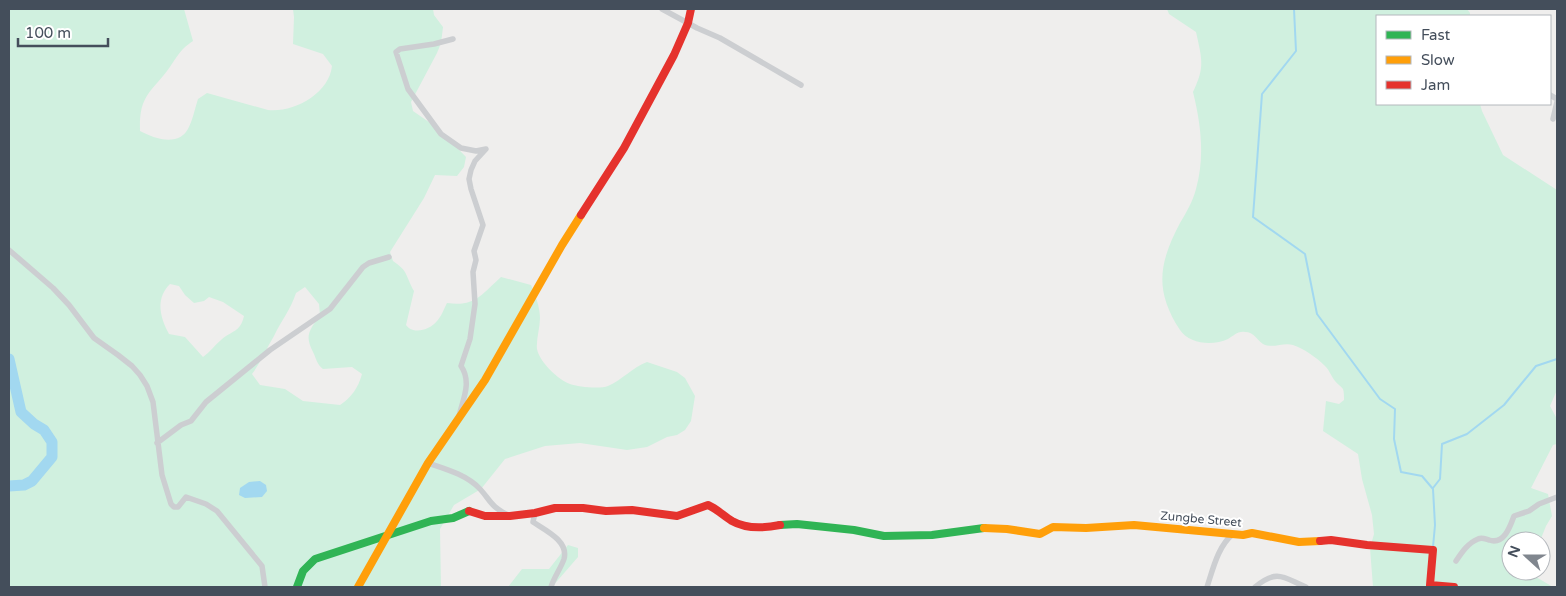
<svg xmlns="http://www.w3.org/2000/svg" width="1566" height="596" viewBox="0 0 1566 596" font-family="'Varela Round',sans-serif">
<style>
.green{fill:#d0f0df;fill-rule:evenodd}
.water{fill:#a2d8f0}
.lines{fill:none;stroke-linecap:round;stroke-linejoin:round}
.stream{stroke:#a2d8f0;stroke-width:2}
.river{stroke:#a2d8f0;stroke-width:11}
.street{stroke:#ccced1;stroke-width:5.5}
.fast{stroke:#30b455;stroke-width:8}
.slow{stroke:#ff9f0a;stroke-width:8}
.jam{stroke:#e5322d;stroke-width:8}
.labels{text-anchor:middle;stroke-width:4;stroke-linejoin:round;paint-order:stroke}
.street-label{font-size:12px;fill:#444e5b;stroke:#fff}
</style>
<rect width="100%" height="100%" fill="#efeeed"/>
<path class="green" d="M9,9H184L193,41C178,51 177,58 167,71C149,94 139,97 140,131C153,138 175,146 186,132C192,124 195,108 198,99L207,93L268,110C293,113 329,94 332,66L323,54L293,44L294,17L293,9H433L434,15L443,27L441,43L437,53L411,102L413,111L439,129L466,157L464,167L457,176L435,175L424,198L390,252L393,261C409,272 405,275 414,291L406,325C413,335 430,330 437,321C441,317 444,309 447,303C475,307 481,295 501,277L531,285C535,294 540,307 540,318C540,328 536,339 537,349C539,361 558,380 570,384C578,387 600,389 608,386C622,380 633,367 647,362L677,372L685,378L695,396L691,421L685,430L677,435L667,437L647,447L627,450L580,443L545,446L505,459L481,489L454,505L440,529L441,587H9ZM170,284L179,286L185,295L194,303L204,301L209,297L223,302L244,316C240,333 232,330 221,340C215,345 210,352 203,357L185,337L169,334C160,317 155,299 170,284ZM305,287L319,304L320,315C310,330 304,335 313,352C317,360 316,363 323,369L352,367L362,374C358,388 352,397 340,405L303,401L285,389L260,385L252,374C261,362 266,349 274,336C282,319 290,311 296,293Z
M1167,9H1467L1470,13V16H1377V104H1480L1482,111L1503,155L1557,190V390L1550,406L1557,419V444L1553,445L1531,488L1548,494L1552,516L1546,526L1540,541H1511V571H1532L1536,577L1553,587H1373L1370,548L1374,534L1372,515L1362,479L1358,454L1323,431L1326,401L1339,404L1344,400C1344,397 1344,392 1343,389C1341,386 1337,384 1335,381C1331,376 1329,369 1324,365C1317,358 1303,348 1293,345C1283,342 1273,349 1263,344C1257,340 1254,332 1245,332C1237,331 1234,336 1228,339C1213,346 1189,344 1180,330C1154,290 1159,263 1180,223C1186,213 1193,201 1196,189C1205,157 1201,124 1193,92C1205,67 1202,59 1196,32L1169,14Z
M568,545L578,548V557L552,587H508L522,569H549Z"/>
<path class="water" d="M260,481L266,485L267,491L262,497L245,498L239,495L240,488L249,482Z"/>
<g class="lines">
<path class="stream" d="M1294,9L1296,51L1262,94L1253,217L1305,254L1317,314L1380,399L1395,409L1394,439L1401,472L1422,476L1433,489L1435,525L1433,547
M1433,488L1440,479L1442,444L1467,434L1504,405L1536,366L1557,359"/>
<path class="river" d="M9,359L21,412L34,424L44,430L52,442V457L32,481L24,485L9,486"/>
<path class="street" d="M662,9L697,28L720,38L801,85
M453,39L434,44L400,49L396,52L408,89L441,134L461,148L476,151L486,149L475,161L471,170L469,179L471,189L483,225L474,251L476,260L473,272L475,304L470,339L461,366C472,382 463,399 459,416
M1550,95L1557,99
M1553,119L1557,102
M9,250L53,288L69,305L94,338L118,355L132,366L140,375L147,386L153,402L162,475L171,504L174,507H178L186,497L206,504L217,511L262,566L265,587
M157,443L181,425L191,421L206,402L270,350L330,309L363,267L369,263L389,257
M428,463C446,469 467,475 480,489C491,501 491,507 508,515
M535,513L533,522C545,530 569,541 564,559C561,568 554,577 551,587
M1456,561C1462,552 1468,543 1478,539C1482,537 1485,539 1489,540C1504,545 1510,527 1514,516L1529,511L1539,504L1557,497
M1207,587C1213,569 1218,546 1233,534
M1255,587C1278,568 1284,578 1306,587"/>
<path class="fast" d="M780,525L797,524L854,530L884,536L932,535L984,528
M297,587L303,571L315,559L431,521L453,518L469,511"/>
<path class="slow" d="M984,528L1007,529L1040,534L1053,527L1086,528L1134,525L1243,535L1252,533L1299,542L1320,541
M358,587L428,463L485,380L562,245L581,215"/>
<path class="jam" d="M581,215L624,148L674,55L688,23L691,9
M469,511L485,516H510L535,513L555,508H583L606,511L632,510L677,516L708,505C717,509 724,516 732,521C746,529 765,528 780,525
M1320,541L1331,540L1367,545L1433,550L1430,585L1454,587"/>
</g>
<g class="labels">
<g class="street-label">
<text transform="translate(1201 519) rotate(5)" y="4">Zungbe Street</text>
</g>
</g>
<rect width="1566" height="596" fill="none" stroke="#444e5b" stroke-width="20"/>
<rect x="1376" y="15" width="175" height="90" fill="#ffffff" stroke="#b4b8bd"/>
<rect x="1386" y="31" width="25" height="8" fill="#30b455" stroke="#b4b8bd"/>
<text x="1421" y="40" font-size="15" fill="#444e5b">Fast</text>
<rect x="1386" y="56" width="25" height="8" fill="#ff9f0a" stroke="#b4b8bd"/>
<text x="1421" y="65" font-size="15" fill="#444e5b">Slow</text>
<rect x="1386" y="81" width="25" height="8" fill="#e5322d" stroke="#b4b8bd"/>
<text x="1421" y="90" font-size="15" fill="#444e5b">Jam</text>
<g transform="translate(1526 556) rotate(291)"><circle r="24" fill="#ffffff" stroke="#b4b8bd"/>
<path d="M0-4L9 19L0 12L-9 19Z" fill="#80868e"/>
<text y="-8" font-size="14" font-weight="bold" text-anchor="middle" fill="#444e5b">N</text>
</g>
<path d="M18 38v8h90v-8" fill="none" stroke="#444e5b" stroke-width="2.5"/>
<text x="25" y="38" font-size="15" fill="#444e5b" stroke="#ffffff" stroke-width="4" paint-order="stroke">100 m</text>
</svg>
